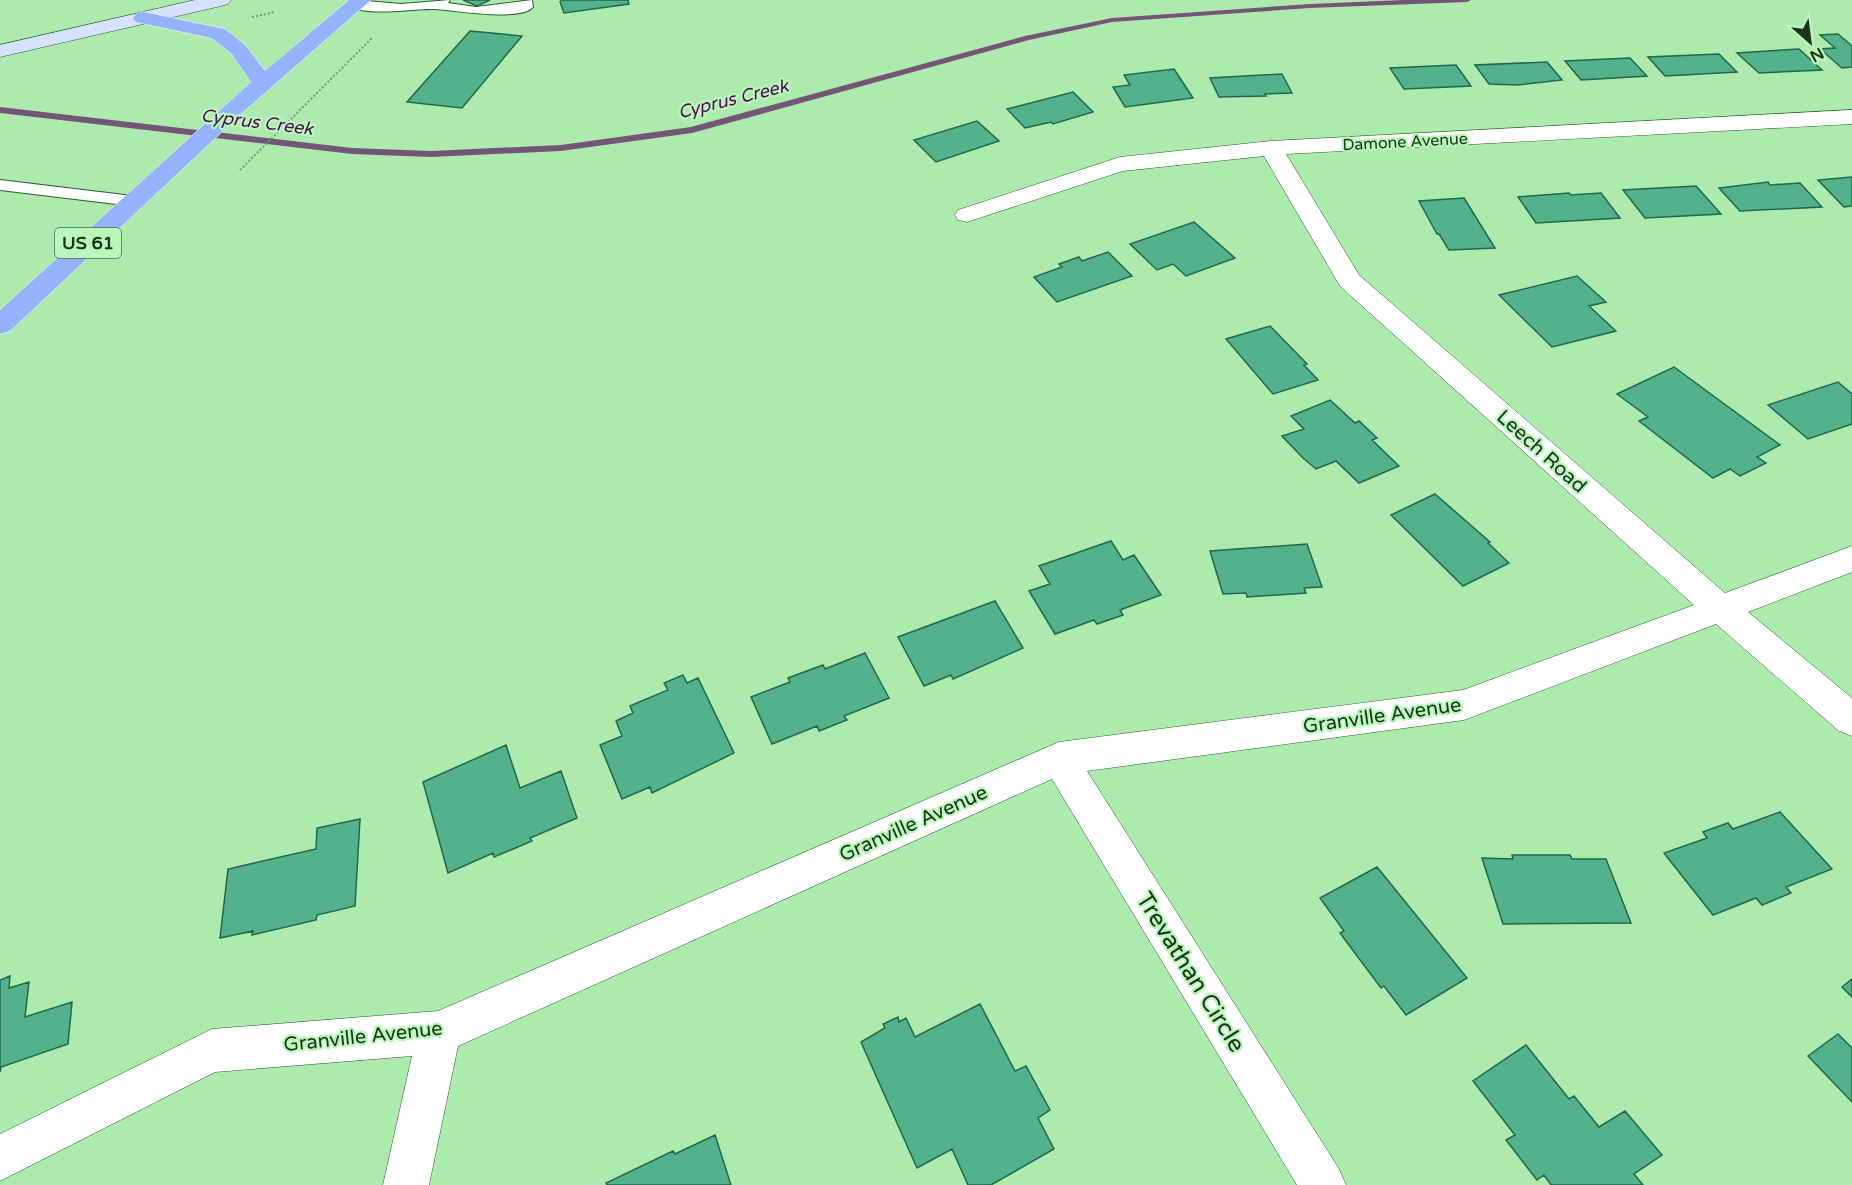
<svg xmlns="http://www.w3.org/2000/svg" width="1852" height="1185" viewBox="0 0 1852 1185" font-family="'Varela Round',sans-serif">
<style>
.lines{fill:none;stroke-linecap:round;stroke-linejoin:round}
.stream{fill:#745576;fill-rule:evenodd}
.building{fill:#53b18c;stroke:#20674d;stroke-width:1.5}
.service-casing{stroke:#245e2a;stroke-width:2}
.minor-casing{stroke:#245e2a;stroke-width:1}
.secondary-casing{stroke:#245e2a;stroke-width:1}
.trunk-casing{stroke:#fff;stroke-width:1}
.path{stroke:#6e9c70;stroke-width:2;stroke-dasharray:2 2;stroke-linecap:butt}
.service{fill:#fff;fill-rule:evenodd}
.minor{fill:#fff;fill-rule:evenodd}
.secondary{fill:#d7e2fe;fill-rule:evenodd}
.trunk{fill:#94b3fc;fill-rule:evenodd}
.labels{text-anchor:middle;stroke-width:4.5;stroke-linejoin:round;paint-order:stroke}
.far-street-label{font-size:16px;fill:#1a331c;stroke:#b9f7bb}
.far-water-label{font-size:18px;font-style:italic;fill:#500855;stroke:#b9f7bb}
.shield{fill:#b9f7bb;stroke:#4a6e4c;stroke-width:1.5}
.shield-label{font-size:18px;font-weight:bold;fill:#1a331c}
.street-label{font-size:20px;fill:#1a331c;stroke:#b9f7bb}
.near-street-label{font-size:24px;fill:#1a331c;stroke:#b9f7bb}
</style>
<rect width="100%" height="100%" fill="#aceaae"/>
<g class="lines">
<path class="stream" d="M1403,0H1471L1467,2L1310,8L1112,22L1029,40L692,133L561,151L431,157L352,154L0,113V107L352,148L431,151L561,145L691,127L1025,36L1112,18L1310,4Z"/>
</g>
<path class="building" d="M463,0H490L477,6Z
M562,0H628L629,4L564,13L560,2Z
M470,31L522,36L462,108L407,102Z
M1838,34L1852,46V67L1842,68L1820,49L1835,48L1820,35Z
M1799,49L1822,70L1759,73L1737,53Z
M1719,54L1737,72L1665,76L1648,57Z
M1630,58L1647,76L1581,80L1565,61Z
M1547,62L1562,80L1518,85L1489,84L1475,65Z
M1456,65L1471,86L1404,89L1390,68Z
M1174,69L1193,98L1125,107L1113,87L1130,85L1124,75Z
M1282,74L1292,93L1265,94L1266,96L1219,97L1210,78Z
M1073,92L1093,112L1053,124L1051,122L1025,128L1007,109Z
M977,121L999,141L936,162L914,140Z
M1852,177V206L1844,207L1818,180Z
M1768,182L1770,185L1800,183L1822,207L1740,211L1719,188Z
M1696,186L1721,214L1645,218L1623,190Z
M1569,193L1571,195L1601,193L1620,218L1536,223L1518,197Z
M1464,198L1495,248L1449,250L1439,234H1437L1419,201Z
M1194,222L1235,258L1186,276L1173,264L1157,270L1130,244Z
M1108,252L1132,276L1057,302L1034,277L1062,267L1059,264L1079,257L1082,261Z
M1577,276L1606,302L1589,306L1616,331L1552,347L1499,295Z
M1270,326L1307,364L1304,365L1318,380L1273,394L1226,339Z
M1674,367L1780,445L1757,457L1766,463L1740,476L1730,469L1713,478L1639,421L1648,417L1617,394Z
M1838,382L1852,394V424L1808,439L1768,405Z
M1330,400L1355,423L1359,421L1377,438L1372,440L1399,466L1359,483L1336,461L1316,469L1303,458L1282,436L1304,429L1291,416Z
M1435,494L1490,542L1488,543L1509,563L1463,586L1391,515Z
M1111,541L1123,560L1134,555L1161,595L1120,610L1123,615L1097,624L1094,620L1055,634L1029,591L1050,584L1039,566Z
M1307,544L1322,587L1304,588L1306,593L1247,597L1246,593L1223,594L1210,551Z
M995,601L1023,648L953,679L951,675L924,686L898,637Z
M865,653L889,698L844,716L847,720L819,731L817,726L772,744L751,697L790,682L788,678L823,665L825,669Z
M683,675L687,683L698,678L734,753L652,793L650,787L622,799L600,745L622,736L616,721L633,713L630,706L668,690L664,683Z
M506,745L520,788L561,771L577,818L530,838L532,841L494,857L493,853L448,873L423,782Z
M1780,812L1832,869L1786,887L1791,893L1762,905L1756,898L1713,915L1664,853L1707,838L1703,832L1728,823L1733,829Z
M360,819L355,906L317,915L316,920L252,935L253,931L220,938L228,869L316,849L317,828Z
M1512,855H1570L1572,859H1606L1631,923L1503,924L1482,858L1513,859Z
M1377,867L1467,978L1406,1015L1384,986L1381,988L1340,933L1344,931L1320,898Z
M10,976L9,988L29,982L25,1017L72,1002L68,1044L1,1067L0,1072V980Z
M1852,979V997L1842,987Z
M980,1004L1015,1071L1026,1066L1050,1110L1038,1118L1054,1149L991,1185H968L952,1149L917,1168L861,1042L885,1028L883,1024L898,1017L899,1022L906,1018L915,1037Z
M1838,1034L1852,1048V1102L1808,1056Z
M1526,1045L1569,1099L1574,1096L1599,1127L1625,1111L1662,1155L1634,1174L1643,1185H1551L1544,1175L1537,1180L1506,1140L1515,1135L1473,1081Z
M715,1135L731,1185H607L606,1183L673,1151L675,1154Z"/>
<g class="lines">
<g class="service-casing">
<path id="service" d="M355,0L401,4L450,0L448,3L476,7L532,0L533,7C520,22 454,10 434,9C417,8 361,18 349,4Z
M0,180L133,196L142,201L133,206L0,190Z"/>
</g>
<g class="minor-casing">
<path id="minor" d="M1852,110V124L1286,154L1359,275L1725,593L1852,546V572L1748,612L1852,698V736L1839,731L1716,624L1464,720L1087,771L1339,1169L1346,1185H1297L1052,779L458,1046L429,1185H383L412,1056L215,1072L0,1181V1134L212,1029L438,1011L1059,742L1463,690L1694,605L1340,286L1264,156L1123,171L967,222L958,220L955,215L958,210L1120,157L1271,141Z"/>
</g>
<g class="secondary-casing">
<path id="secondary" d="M195,0H231L228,4L221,6L0,57V45Z"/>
</g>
<g class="trunk-casing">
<path id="trunk" d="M349,0H371L241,114L10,331L0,334V310L251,82L231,53L211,38L136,22L133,18L136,14L143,12L225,29L245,45L265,71Z"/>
</g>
<path class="path" d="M252,17L275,12
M240,170L373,37"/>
<use href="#service" class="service"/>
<use href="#minor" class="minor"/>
<use href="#secondary" class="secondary"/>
<use href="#trunk" class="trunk"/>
</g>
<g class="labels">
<g class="far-street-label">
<text transform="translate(1405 141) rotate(-3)" y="6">Damone Avenue</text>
</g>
<g class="far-water-label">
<text transform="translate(733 99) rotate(-14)" y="6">Cyprus Creek</text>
<text transform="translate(257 122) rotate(7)" y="6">Cyprus Creek</text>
</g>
<rect class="shield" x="55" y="228" width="66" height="30" rx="4.5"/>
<g class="shield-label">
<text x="88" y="249">US 61</text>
</g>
<g class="street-label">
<text transform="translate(1542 451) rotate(42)" y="7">Leech Road</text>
<text transform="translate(1382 715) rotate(-8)" y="7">Granville Avenue</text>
<text transform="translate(913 823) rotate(-24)" y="7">Granville Avenue</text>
<text transform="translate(363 1036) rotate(-6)" y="7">Granville Avenue</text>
</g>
<g class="near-street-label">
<text transform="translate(1191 972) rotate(58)" y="8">Trevathan Circle</text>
</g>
</g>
<g transform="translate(1810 42) rotate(152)" stroke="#b9f7bb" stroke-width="4.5" paint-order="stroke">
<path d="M0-4.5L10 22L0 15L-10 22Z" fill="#1a331c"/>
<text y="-9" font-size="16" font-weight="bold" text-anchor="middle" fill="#1a331c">N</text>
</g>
</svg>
